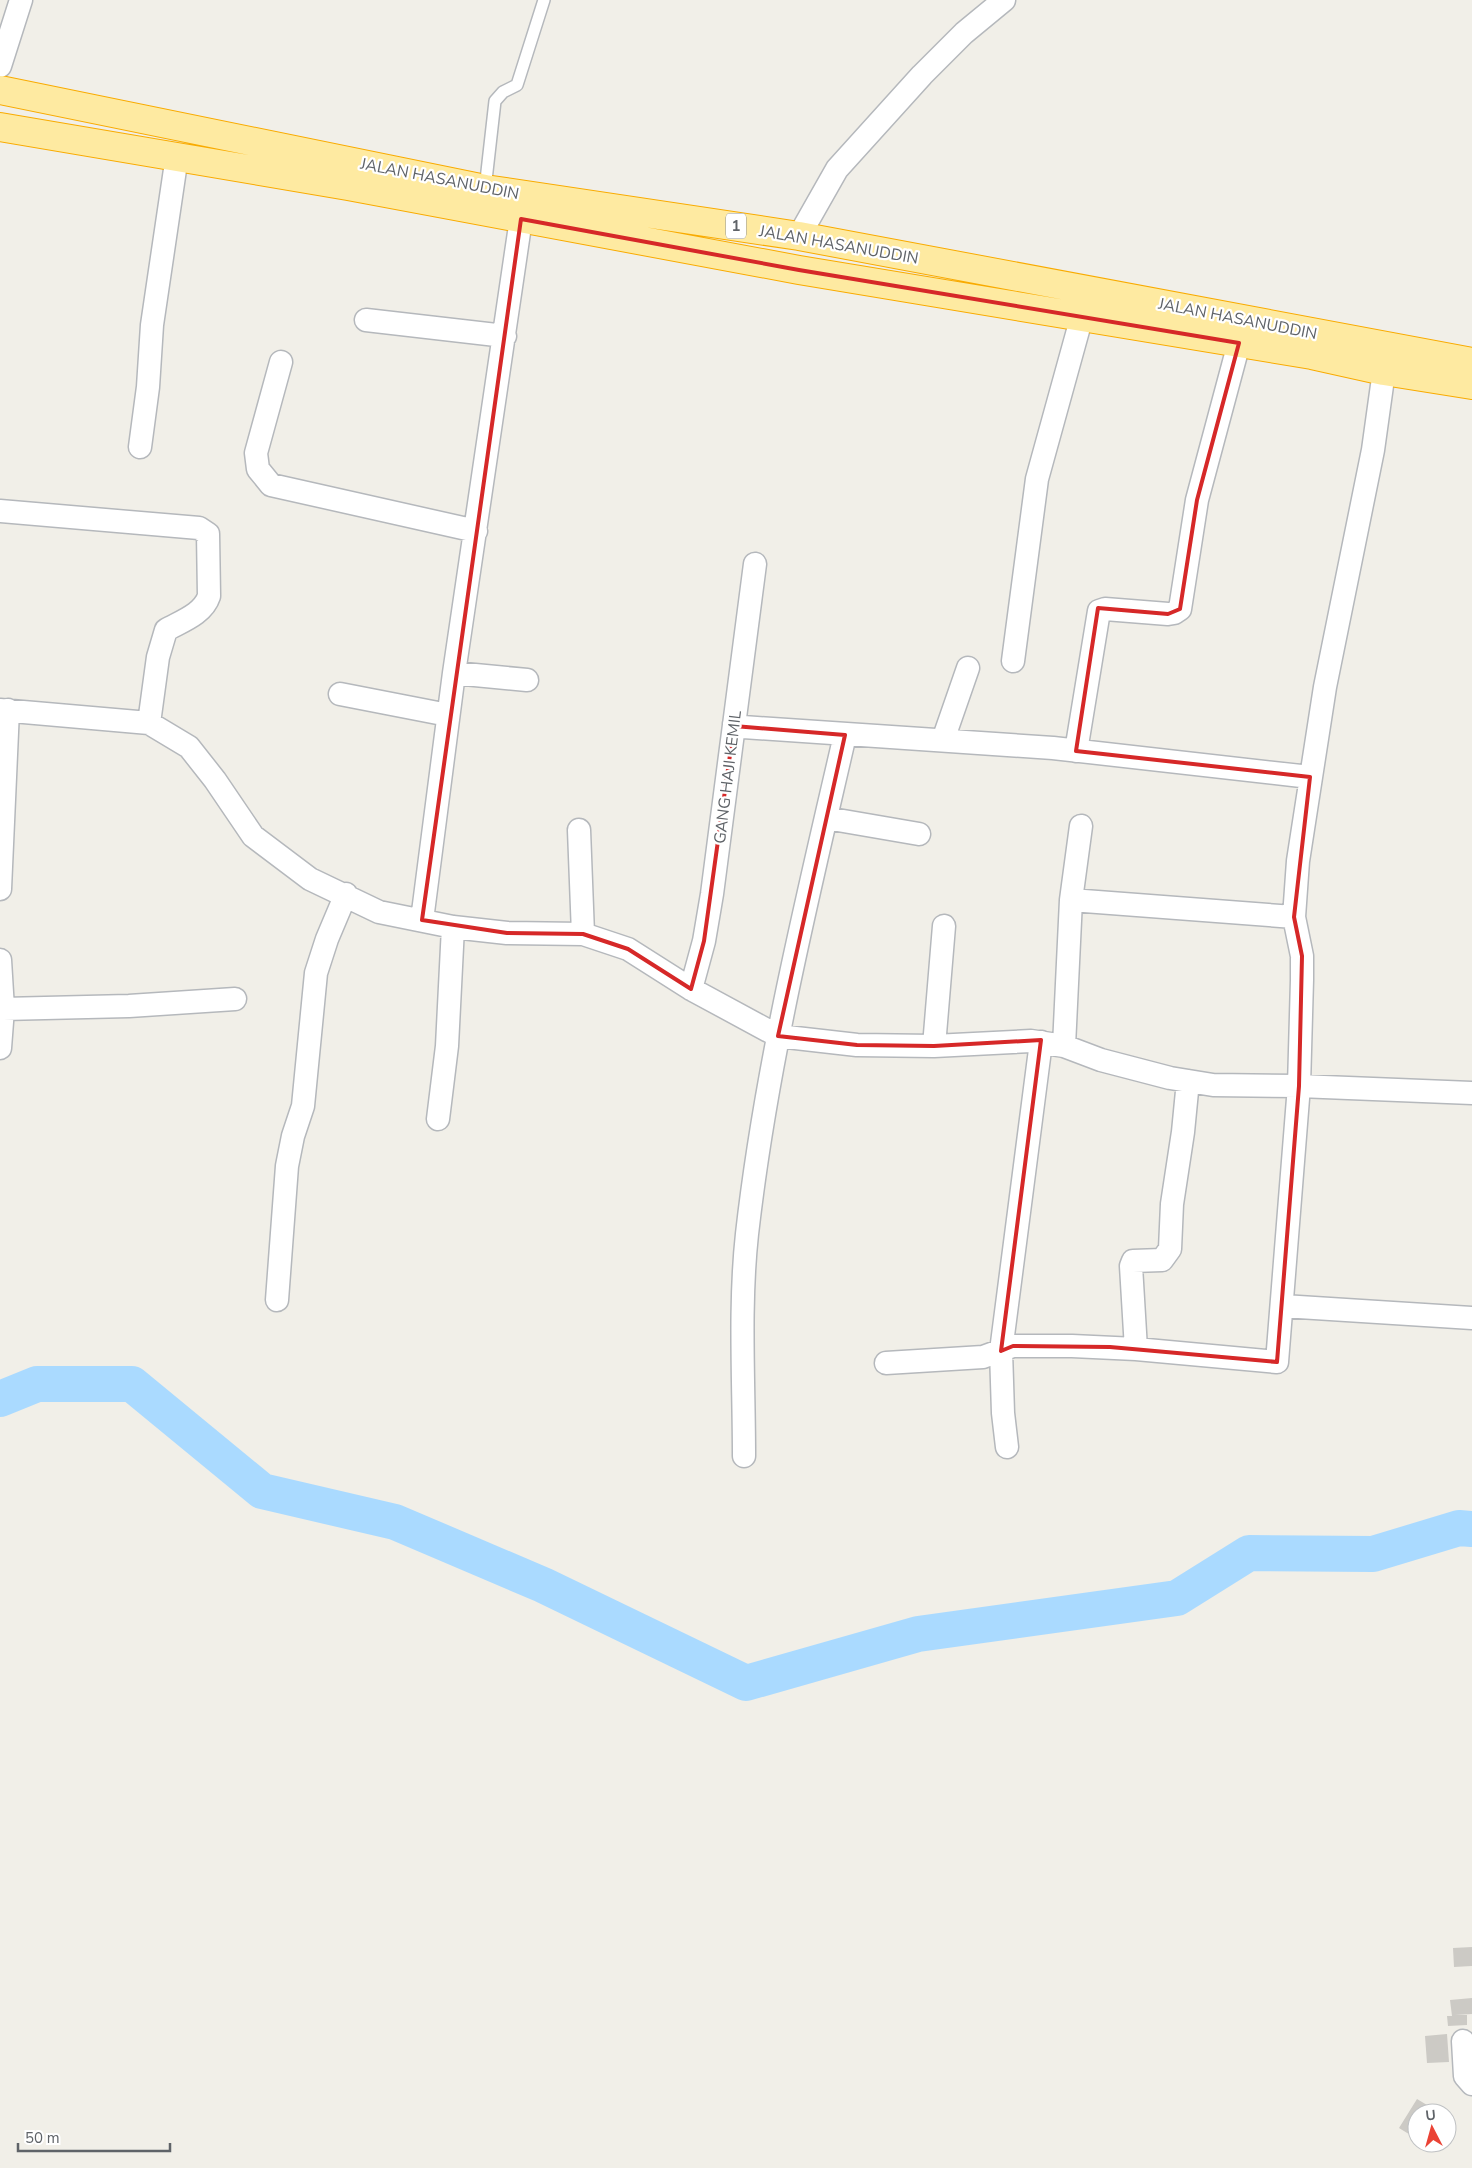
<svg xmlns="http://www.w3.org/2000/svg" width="1472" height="2168" viewBox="0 0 1472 2168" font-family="'Nunito Sans',sans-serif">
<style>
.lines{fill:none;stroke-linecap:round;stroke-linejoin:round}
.river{stroke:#aadaff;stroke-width:36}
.building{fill:#cccac5}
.service-casing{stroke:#b5b8bc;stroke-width:14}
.minor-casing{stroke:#b5b8bc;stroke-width:25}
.trunk-casing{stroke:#f9ab00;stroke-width:30}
.service{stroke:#fff;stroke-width:11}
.minor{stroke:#fff;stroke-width:22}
.trunk{stroke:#feeaa1;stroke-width:28}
.marked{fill:none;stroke:#d62828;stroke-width:4;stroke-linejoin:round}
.labels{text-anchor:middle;stroke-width:4.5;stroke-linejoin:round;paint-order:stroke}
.shield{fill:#fff;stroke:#8f9295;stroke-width:1}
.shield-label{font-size:15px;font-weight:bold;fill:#5f6368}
.street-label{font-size:16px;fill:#5f6368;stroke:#fff}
</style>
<rect width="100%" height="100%" fill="#f1efe8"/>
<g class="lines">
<path class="river" d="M0,1399L37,1384H132L262,1491L395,1522L543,1585L746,1683L918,1634L1177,1598L1249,1553L1373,1554L1459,1528L1472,1529"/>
</g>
<path class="building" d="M1472,1947V1966L1454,1967L1453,1948Z
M1472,1998V2014L1455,2015H1467V2025L1448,2026L1447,2016H1452L1450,2000Z
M1447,2034L1449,2062L1427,2063L1425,2036Z
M1417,2099L1437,2111L1436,2113H1417V2139L1399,2128Z"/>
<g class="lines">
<g class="service-casing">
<path id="service" d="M485,189L495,101L503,92L517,85L544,0"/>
</g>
<g class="minor-casing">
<path id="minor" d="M0,66L21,0
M799,236L837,169L922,75L964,33L1004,0
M366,320L505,336
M281,362L256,453L258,469L271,485L476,531
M140,447L148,387L152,325L177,156
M0,511L199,528L208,534L209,596C203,614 182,621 166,630L158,657L149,723
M1013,661L1037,479L1082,316
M454,673L527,680
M340,694L448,715
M0,710L149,723L189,747L215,780L253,836L310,879L379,912L453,927L507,933L583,934L628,949L691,989L778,1036L857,1045L934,1046L1031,1041L1064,1046L1101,1060L1170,1078L1213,1085L1299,1086L1472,1093
M734,724L743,727L1053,748L1310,777
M943,740L968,668
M1076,751L1099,611L1105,609L1168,614L1174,613L1180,609L1197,500L1239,343
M826,818L919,834
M579,830L583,934
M0,889L8,710
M1071,900L1294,917
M422,920L454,673L521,219
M0,960L3,1009L0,1048
M691,989L704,941L712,894L755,564
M3,1009L129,1006L235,999
M934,1046L944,926
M1064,1046L1071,900L1081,826
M438,1119L447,1046L453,927
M277,1300L287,1166L293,1136L303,1106L316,973L327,939L346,894
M1283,1306L1472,1318
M1136,1349L1131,1266L1133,1261L1162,1260L1170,1249L1172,1204L1183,1132L1188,1081
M886,1363L983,1357L1013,1346H1072L1136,1349L1277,1362L1299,1086L1302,980V956L1294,917L1298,861L1325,687L1373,450L1384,371
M1007,1447L1003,1413L1001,1351L1041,1042
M744,1456C744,1383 739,1307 747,1234C766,1066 807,900 845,735
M1463,2041L1465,2076L1472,2084"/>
</g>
<g class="trunk-casing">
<path id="trunk" d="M0,90L485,189L799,236L1472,362
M0,127L348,186L799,270L1312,355L1384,371L1472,385"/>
</g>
<use href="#service" class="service"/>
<use href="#minor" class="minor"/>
<use href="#trunk" class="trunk"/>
</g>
<path class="marked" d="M521,219L799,270L1239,343L1197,500L1180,609L1168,614L1098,608L1076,751L1310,777L1294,917L1302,956L1299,1086L1277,1362L1110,1347L1013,1346L1001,1351L1041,1040L934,1046L857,1045L778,1036L845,735L734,726L704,941L691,989L628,949L583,934L507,933L422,920Z"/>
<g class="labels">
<rect class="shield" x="726" y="213.5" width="20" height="25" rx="4"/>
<g class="shield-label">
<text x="736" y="231">1</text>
</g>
<g class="street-label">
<text transform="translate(440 178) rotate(11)" y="6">JALAN HASANUDDIN</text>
<text transform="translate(839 244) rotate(10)" y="6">JALAN HASANUDDIN</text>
<text transform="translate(1238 318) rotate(11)" y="6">JALAN HASANUDDIN</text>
<text transform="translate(727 777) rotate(-83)" y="6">GANG HAJI KEMIL</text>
</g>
</g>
<g transform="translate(1432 2128) rotate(354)"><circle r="24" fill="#ffffff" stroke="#bfc1c3"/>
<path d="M0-4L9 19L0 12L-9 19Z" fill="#ea4335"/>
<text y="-8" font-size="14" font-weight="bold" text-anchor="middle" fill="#5f6368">U</text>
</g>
<path d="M18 2143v8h152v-8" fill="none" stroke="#5f6368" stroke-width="2.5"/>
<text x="25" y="2143" font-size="15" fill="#5f6368" stroke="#ffffff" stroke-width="4" paint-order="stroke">50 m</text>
</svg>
